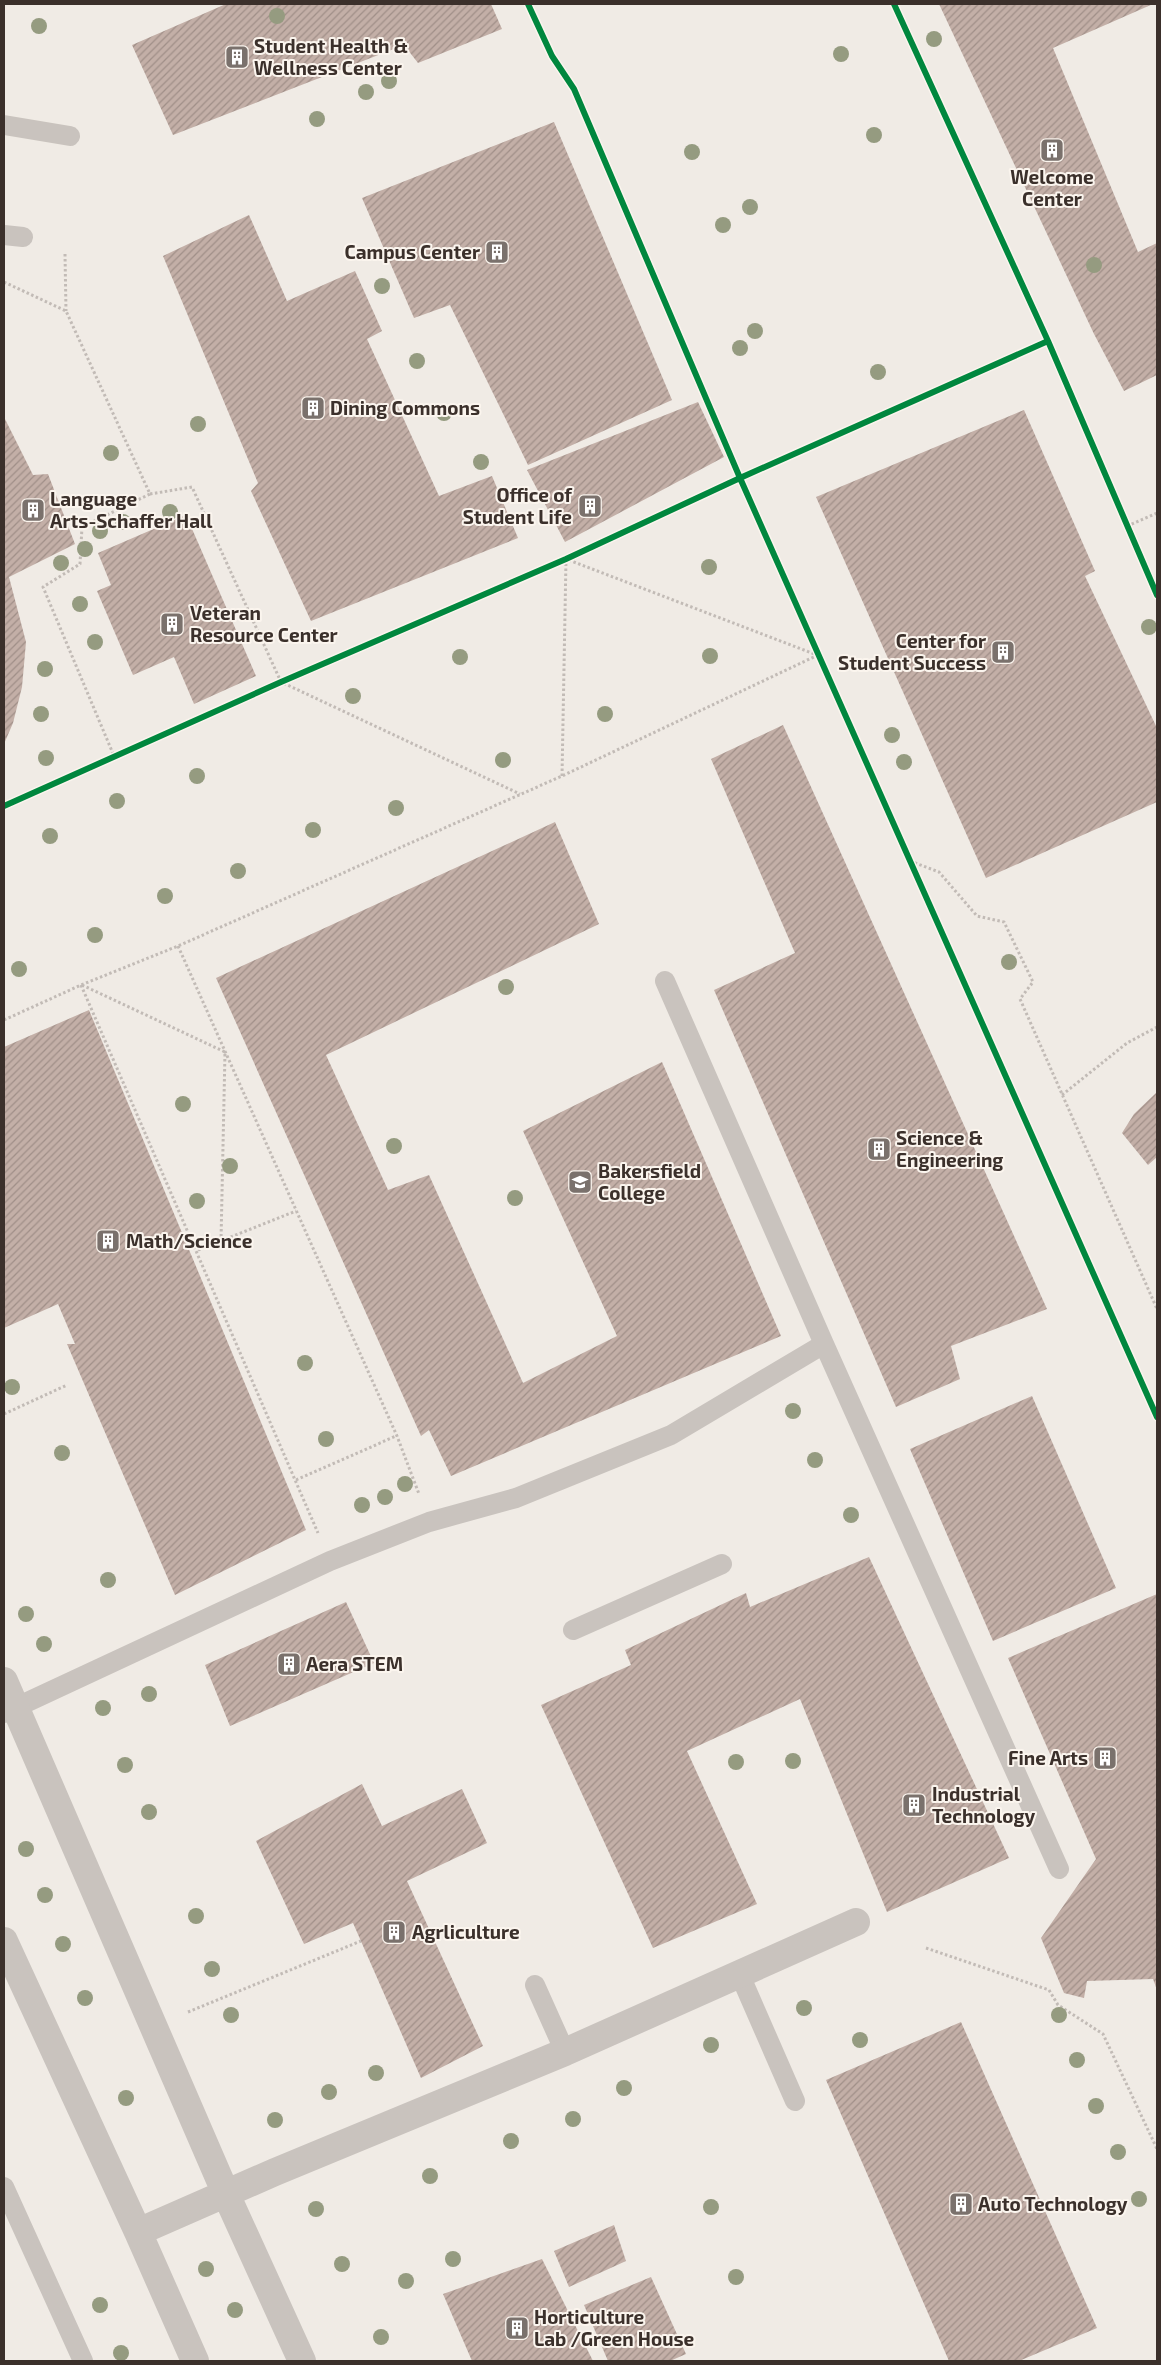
<svg xmlns="http://www.w3.org/2000/svg" width="1161" height="2365" viewBox="0 0 1161 2365" font-family="'Exo 2',sans-serif">
<style>
.building{fill:url(#building-hatch)}
.lines{fill:none;stroke-linecap:round;stroke-linejoin:round}
.path{stroke:#c2bbb6;stroke-width:3;stroke-dasharray:2.5 2.5;stroke-linecap:butt}
.lane{stroke:#c9c3be;stroke-width:20}
.street{stroke:#c9c3be;stroke-width:28}
.cycleway-casing{stroke:#fbf5ee;stroke-width:9}
.cycleway{stroke:#00873e;stroke-width:6}
.tree{fill:#959b80}
.labels{text-anchor:middle;stroke-width:4;stroke-linejoin:round;paint-order:stroke}
.poi-label{font-size:19px;font-weight:bold;fill:#3b302b;stroke:#fbf5ee;text-anchor:start}
</style>
<defs>
<pattern id="building-hatch" width="6" height="6" patternUnits="userSpaceOnUse" patternTransform="scale(1.25)"><rect width="6" height="6" fill="#c3afa7"/><path d="M-1 1l2-2M0 6l6-6M5 7l2-2" fill="none" stroke="#a08f88"/></pattern>
</defs>
<rect width="100%" height="100%" fill="#f0ebe5"/>
<path class="building" d="M226,4H491L502,29L418,63L404,45L173,135L132,45Z
M939,4H1153L1053,48L1138,252L1157,243V375L1124,391L1094,334Z
M554,122L672,400L528,465L450,305L414,318L362,198Z
M249,215L287,301L355,271L382,331L367,339L439,496L492,476L518,538L311,621L251,491L258,483L163,256Z
M698,402L724,457L565,542L527,470Z
M1024,410L1095,571L1085,576L1157,728V802L986,878L816,497Z
M4,417L33,475L48,474L75,544L9,577L26,642L22,687L13,723L4,744Z
M186,515L256,676L194,704L174,657L133,675L97,591L111,585L98,553Z
M783,725L1047,1309L951,1346L960,1379L896,1407L714,990L795,953L711,759Z
M555,822L599,924L326,1055L388,1190L429,1175L523,1383L617,1336L523,1131L662,1062L781,1336L451,1476L429,1430L421,1436L216,978Z
M89,1010L306,1530L175,1595L67,1344H75L58,1304L4,1328V1047Z
M1157,1092V1157L1148,1165L1122,1133L1134,1114Z
M1032,1396L1116,1588L993,1641L910,1449Z
M869,1557L1009,1858L887,1912L800,1699L687,1751L757,1904L653,1948L541,1705L631,1665L625,1650L746,1593L750,1607Z
M1157,1594V1990L1153,1979L1087,1981L1084,1998L1064,1993L1041,1938L1096,1859L1008,1658Z
M346,1602L374,1663L230,1726L205,1665Z
M362,1784L382,1826L462,1789L487,1843L407,1881L483,2046L421,2078L353,1923L304,1944L256,1841Z
M961,2022L1097,2328L1019,2361H949L826,2080Z
M614,2225L626,2261L569,2287L554,2251Z
M542,2259L593,2361H472L443,2294Z
M651,2277L686,2354L670,2361H608L584,2305Z"/>
<g class="lines">
<path class="path" d="M65,254L66,311
M4,282L66,311L150,494L82,527L80,564L43,587L114,756
M150,494L192,487L281,682L520,794
M1127,526L1157,513
M562,776L566,559L817,655
M910,861L939,872L977,916L1004,922L1033,982L1020,999L1157,1309
M178,946L397,1436L419,1494
M81,985L318,1533
M82,985L225,1052L221,1241
M4,1020L81,985L178,946L562,776L818,655
M1062,1095L1127,1043L1157,1027
M198,1250L296,1211
M4,1414L67,1385
M296,1480L396,1436
M926,1948L1049,1990L1058,2005L1103,2034L1157,2149
M188,2012L361,1941"/>
<path class="lane" d="M4,125L70,136
M4,235L23,237
M665,981L824,1344L1059,1869
M573,1630L722,1564
M4,1713L330,1561L429,1522L516,1498L671,1435L824,1344
M740,1975L795,2101
M535,1985L565,2052
M4,2187L83,2361"/>
<path class="street" d="M4,1681L226,2194L302,2361
M4,1941L138,2232L195,2361
M138,2232L275,2172L565,2052L856,1922"/>
<g class="cycleway-casing">
<path id="cycleway" d="M528,4L552,56L574,89L740,478L1157,1417
M894,4L1048,341L1157,595
M4,806L281,682L566,559L740,478L1048,341"/>
</g>
<use href="#cycleway" class="cycleway"/>
</g>
<g class="tree">
<circle cx="277" cy="16" r="8"/>
<circle cx="39" cy="26" r="8"/>
<circle cx="934" cy="39" r="8"/>
<circle cx="841" cy="54" r="8"/>
<circle cx="389" cy="81" r="8"/>
<circle cx="366" cy="92" r="8"/>
<circle cx="317" cy="119" r="8"/>
<circle cx="874" cy="135" r="8"/>
<circle cx="692" cy="152" r="8"/>
<circle cx="750" cy="207" r="8"/>
<circle cx="723" cy="225" r="8"/>
<circle cx="1094" cy="265" r="8"/>
<circle cx="382" cy="286" r="8"/>
<circle cx="755" cy="331" r="8"/>
<circle cx="740" cy="348" r="8"/>
<circle cx="417" cy="361" r="8"/>
<circle cx="878" cy="372" r="8"/>
<circle cx="444" cy="413" r="8"/>
<circle cx="198" cy="424" r="8"/>
<circle cx="111" cy="453" r="8"/>
<circle cx="481" cy="462" r="8"/>
<circle cx="170" cy="512" r="8"/>
<circle cx="123" cy="522" r="8"/>
<circle cx="100" cy="531" r="8"/>
<circle cx="85" cy="549" r="8"/>
<circle cx="61" cy="563" r="8"/>
<circle cx="709" cy="567" r="8"/>
<circle cx="80" cy="604" r="8"/>
<circle cx="1149" cy="627" r="8"/>
<circle cx="95" cy="642" r="8"/>
<circle cx="710" cy="656" r="8"/>
<circle cx="460" cy="657" r="8"/>
<circle cx="45" cy="669" r="8"/>
<circle cx="353" cy="696" r="8"/>
<circle cx="41" cy="714" r="8"/>
<circle cx="605" cy="714" r="8"/>
<circle cx="892" cy="735" r="8"/>
<circle cx="46" cy="758" r="8"/>
<circle cx="503" cy="760" r="8"/>
<circle cx="904" cy="762" r="8"/>
<circle cx="197" cy="776" r="8"/>
<circle cx="117" cy="801" r="8"/>
<circle cx="396" cy="808" r="8"/>
<circle cx="313" cy="830" r="8"/>
<circle cx="50" cy="836" r="8"/>
<circle cx="238" cy="871" r="8"/>
<circle cx="165" cy="896" r="8"/>
<circle cx="95" cy="935" r="8"/>
<circle cx="1009" cy="962" r="8"/>
<circle cx="19" cy="969" r="8"/>
<circle cx="506" cy="987" r="8"/>
<circle cx="183" cy="1104" r="8"/>
<circle cx="394" cy="1146" r="8"/>
<circle cx="230" cy="1166" r="8"/>
<circle cx="515" cy="1198" r="8"/>
<circle cx="197" cy="1201" r="8"/>
<circle cx="305" cy="1363" r="8"/>
<circle cx="12" cy="1387" r="8"/>
<circle cx="793" cy="1411" r="8"/>
<circle cx="326" cy="1439" r="8"/>
<circle cx="62" cy="1453" r="8"/>
<circle cx="815" cy="1460" r="8"/>
<circle cx="405" cy="1484" r="8"/>
<circle cx="385" cy="1497" r="8"/>
<circle cx="362" cy="1505" r="8"/>
<circle cx="851" cy="1515" r="8"/>
<circle cx="108" cy="1580" r="8"/>
<circle cx="26" cy="1614" r="8"/>
<circle cx="44" cy="1644" r="8"/>
<circle cx="149" cy="1694" r="8"/>
<circle cx="103" cy="1708" r="8"/>
<circle cx="793" cy="1761" r="8"/>
<circle cx="736" cy="1762" r="8"/>
<circle cx="125" cy="1765" r="8"/>
<circle cx="149" cy="1812" r="8"/>
<circle cx="26" cy="1849" r="8"/>
<circle cx="45" cy="1895" r="8"/>
<circle cx="196" cy="1916" r="8"/>
<circle cx="63" cy="1944" r="8"/>
<circle cx="212" cy="1969" r="8"/>
<circle cx="85" cy="1998" r="8"/>
<circle cx="804" cy="2008" r="8"/>
<circle cx="231" cy="2015" r="8"/>
<circle cx="1059" cy="2015" r="8"/>
<circle cx="860" cy="2040" r="8"/>
<circle cx="711" cy="2045" r="8"/>
<circle cx="1077" cy="2060" r="8"/>
<circle cx="376" cy="2073" r="8"/>
<circle cx="624" cy="2088" r="8"/>
<circle cx="329" cy="2092" r="8"/>
<circle cx="126" cy="2098" r="8"/>
<circle cx="1096" cy="2106" r="8"/>
<circle cx="573" cy="2119" r="8"/>
<circle cx="275" cy="2120" r="8"/>
<circle cx="511" cy="2141" r="8"/>
<circle cx="1118" cy="2152" r="8"/>
<circle cx="430" cy="2176" r="8"/>
<circle cx="1139" cy="2199" r="8"/>
<circle cx="711" cy="2207" r="8"/>
<circle cx="316" cy="2209" r="8"/>
<circle cx="453" cy="2259" r="8"/>
<circle cx="342" cy="2264" r="8"/>
<circle cx="206" cy="2269" r="8"/>
<circle cx="736" cy="2277" r="8"/>
<circle cx="406" cy="2281" r="8"/>
<circle cx="100" cy="2305" r="8"/>
<circle cx="235" cy="2310" r="8"/>
<circle cx="381" cy="2337" r="8"/>
<circle cx="121" cy="2353" r="8"/>
</g>
<defs>
<g id="building-square" transform="scale(1.25)"><rect x="-9" y="-9" width="18" height="18" rx="4" fill="#7a716c" stroke="#fbf5ee"/><path d="M-4-6H4V6H1V3H-1V6H-4ZM-2.5-4.3h1.7v1.8h-1.7ZM.8-4.3h1.7v1.8H.8ZM-2.5-1h1.7V.8h-1.7ZM.8-1h1.7V.8H.8Z" fill="#fff"/></g>
<g id="university-square" transform="scale(1.25)"><rect x="-9" y="-9" width="18" height="18" rx="4" fill="#7a716c" stroke="#fbf5ee"/><path d="M0-5L7-2L0 1L-7-2ZM-4 1L0 2.5L4 1V4Q0 6-4 4Z" fill="#fff"/></g>
</defs>
<g fill-rule="evenodd">
<use href="#building-square" x="237" y="57"/>
<use href="#building-square" x="1052" y="150"/>
<use href="#building-square" x="497" y="252"/>
<use href="#building-square" x="313" y="408"/>
<use href="#building-square" x="590" y="506"/>
<use href="#building-square" x="33" y="510"/>
<use href="#building-square" x="172" y="624"/>
<use href="#building-square" x="1003" y="652"/>
<use href="#building-square" x="879" y="1149"/>
<use href="#university-square" x="580" y="1182"/>
<use href="#building-square" x="108" y="1241"/>
<use href="#building-square" x="289" y="1664"/>
<use href="#building-square" x="1105" y="1758"/>
<use href="#building-square" x="914" y="1805"/>
<use href="#building-square" x="394" y="1932"/>
<use href="#building-square" x="961" y="2204"/>
<use href="#building-square" x="517" y="2328"/>
</g>
<g class="labels">
<g class="poi-label">
<text x="254" y="53">Student Health &amp;<tspan x="254" dy="22">Wellness Center</tspan></text>
<text x="1052" y="184" text-anchor="middle">Welcome<tspan x="1052" dy="22">Center</tspan></text>
<text x="480" y="259" text-anchor="end">Campus Center</text>
<text x="330" y="415">Dining Commons</text>
<text x="572" y="502" text-anchor="end">Office of<tspan x="572" dy="22">Student Life</tspan></text>
<text x="50" y="506">Language<tspan x="50" dy="22">Arts-Schaffer Hall</tspan></text>
<text x="190" y="620">Veteran<tspan x="190" dy="22">Resource Center</tspan></text>
<text x="986" y="648" text-anchor="end">Center for<tspan x="986" dy="22">Student Success</tspan></text>
<text x="896" y="1145">Science &amp;<tspan x="896" dy="22">Engineering</tspan></text>
<text x="598" y="1178">Bakersfield<tspan x="598" dy="22">College</tspan></text>
<text x="126" y="1248">Math/Science</text>
<text x="306" y="1671">Aera STEM</text>
<text x="1088" y="1765" text-anchor="end">Fine Arts</text>
<text x="932" y="1801">Industrial<tspan x="932" dy="22">Technology</tspan></text>
<text x="412" y="1939">Agrliculture</text>
<text x="978" y="2211">Auto Technology</text>
<text x="534" y="2324">Horticulture<tspan x="534" dy="22">Lab /Green House</tspan></text>
</g>
</g>
<rect width="1161" height="2365" fill="none" stroke="#3b302b" stroke-width="10"/>
</svg>
